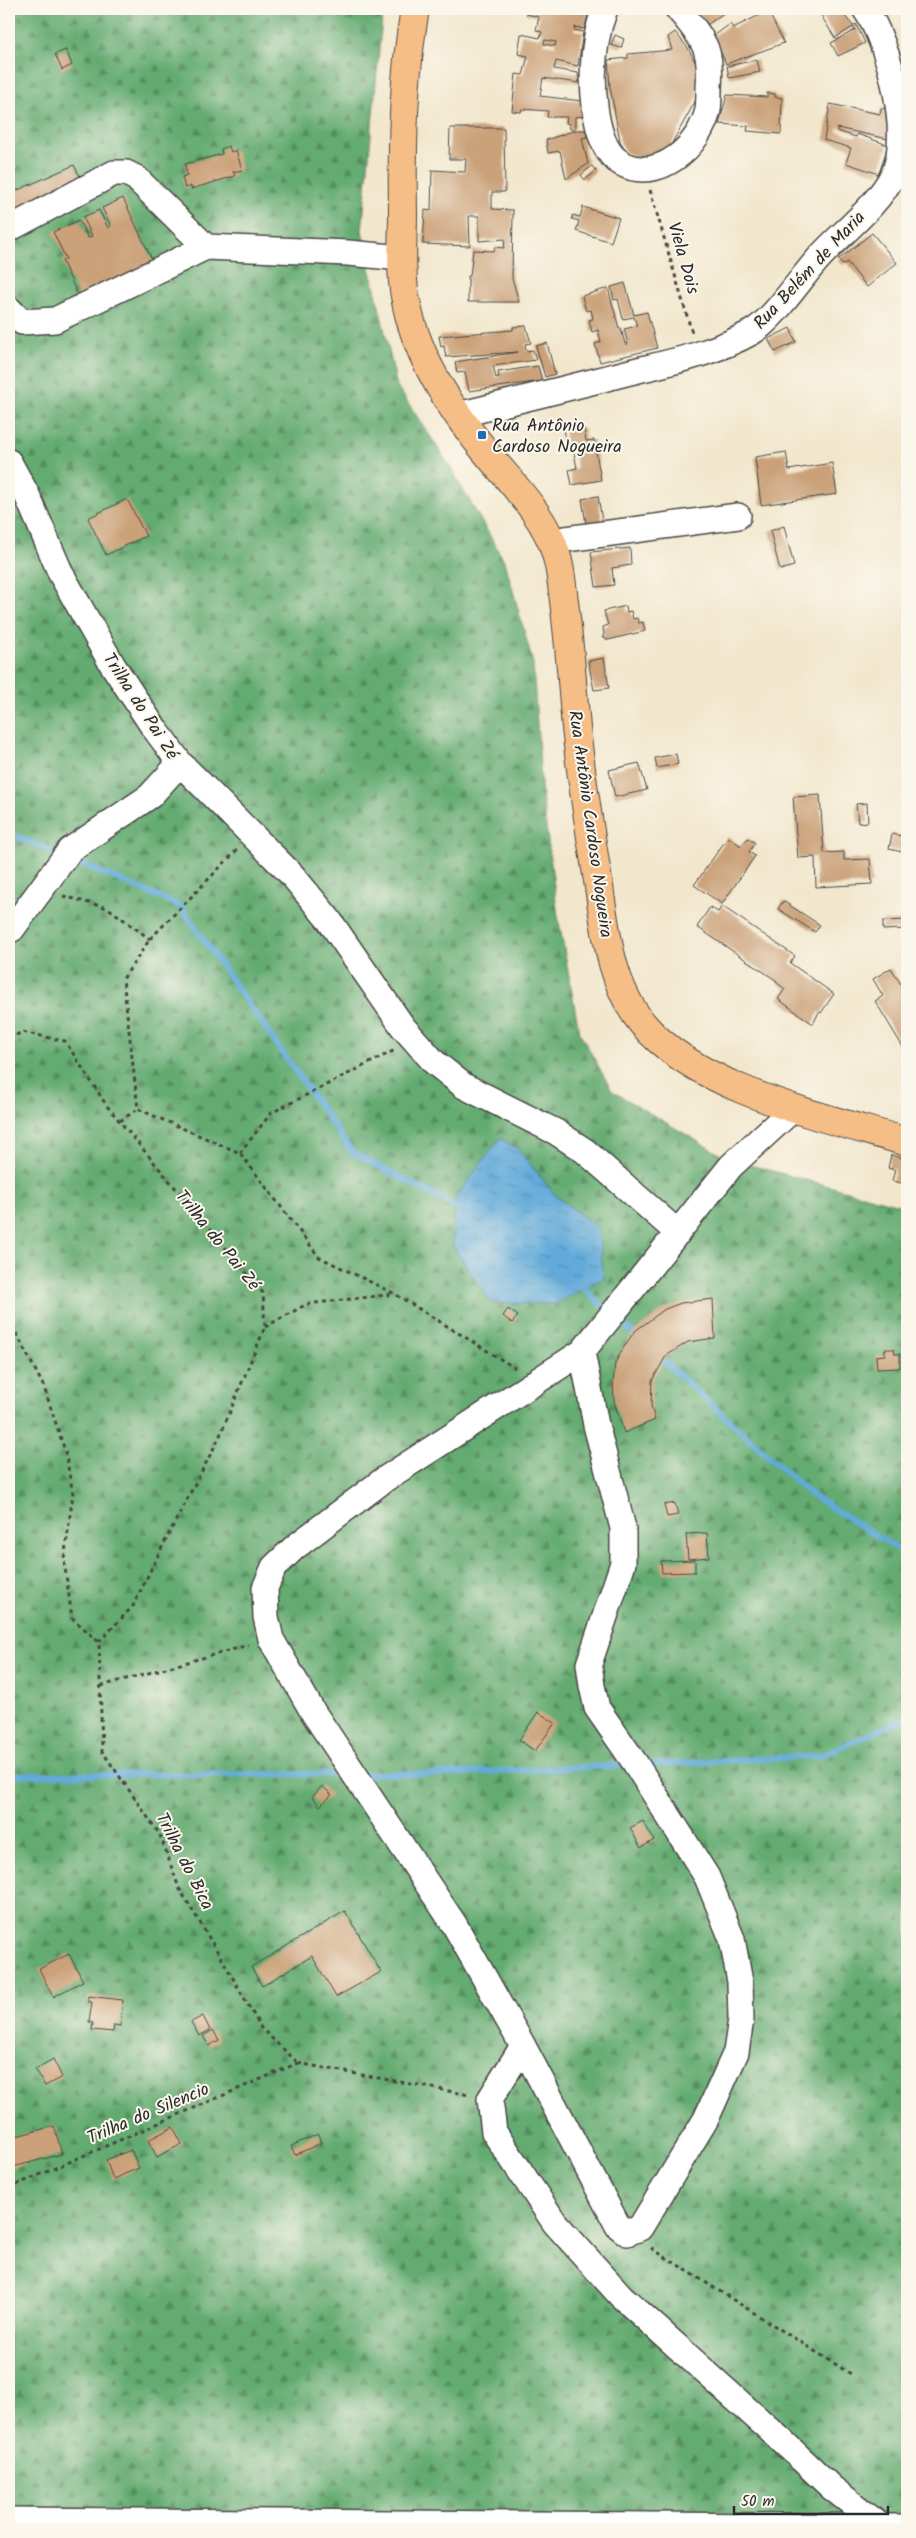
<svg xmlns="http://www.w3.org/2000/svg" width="916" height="2538" viewBox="0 0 916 2538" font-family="Kalam,sans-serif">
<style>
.forest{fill:url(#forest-firs);stroke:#486b4e;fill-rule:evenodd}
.water{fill:url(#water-ripples);stroke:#466a82}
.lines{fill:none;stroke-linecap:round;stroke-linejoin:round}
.stream{stroke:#62aad9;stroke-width:6}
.building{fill:#caa179;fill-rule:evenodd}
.minor-casing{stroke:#494743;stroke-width:28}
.major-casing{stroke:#494743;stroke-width:30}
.path{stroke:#494743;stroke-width:3;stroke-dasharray:4 4;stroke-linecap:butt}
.minor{stroke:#fff;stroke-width:25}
.major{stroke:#f5be86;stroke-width:28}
.poi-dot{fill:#1f6fb2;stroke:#fbf7ec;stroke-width:2}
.labels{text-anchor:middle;stroke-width:4;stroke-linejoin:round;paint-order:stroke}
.street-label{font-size:18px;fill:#2b2b2b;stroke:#fbf7ec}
.poi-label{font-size:18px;fill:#2b2b2b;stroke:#fbf7ec;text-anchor:start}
</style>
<defs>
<pattern id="forest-firs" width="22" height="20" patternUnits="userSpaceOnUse" patternTransform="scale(1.25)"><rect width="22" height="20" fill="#64ab71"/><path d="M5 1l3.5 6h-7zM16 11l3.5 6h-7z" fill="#538b5d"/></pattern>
<pattern id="water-ripples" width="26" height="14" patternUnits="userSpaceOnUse" patternTransform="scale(1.25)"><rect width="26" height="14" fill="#62aad9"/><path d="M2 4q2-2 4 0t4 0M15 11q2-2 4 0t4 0" fill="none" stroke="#518bb0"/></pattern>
</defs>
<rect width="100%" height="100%" fill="#fbf7ec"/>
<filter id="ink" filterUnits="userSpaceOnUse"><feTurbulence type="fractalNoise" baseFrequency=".02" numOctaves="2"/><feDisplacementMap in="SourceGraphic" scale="10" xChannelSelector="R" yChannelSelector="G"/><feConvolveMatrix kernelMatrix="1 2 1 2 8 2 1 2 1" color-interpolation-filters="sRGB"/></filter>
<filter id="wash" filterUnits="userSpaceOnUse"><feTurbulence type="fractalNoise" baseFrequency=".0096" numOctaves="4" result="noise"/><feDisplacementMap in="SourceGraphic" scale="20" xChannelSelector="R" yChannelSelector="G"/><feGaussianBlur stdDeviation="1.12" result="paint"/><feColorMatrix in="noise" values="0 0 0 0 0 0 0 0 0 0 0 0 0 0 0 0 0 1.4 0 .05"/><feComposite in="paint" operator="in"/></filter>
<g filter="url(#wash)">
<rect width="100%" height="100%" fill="#f2e7cd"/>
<path class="forest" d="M9,9H383L362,231L397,386L448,463L505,562L533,663L542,796L558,916L579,1031L612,1091L728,1159L907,1207V2385L899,2413L907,2419V2529H9ZM500,1139L518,1149L555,1195L598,1229L483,1163Z"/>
<path class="water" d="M500,1138L518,1149L555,1195L598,1228L604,1278L555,1304L491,1303L453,1246L455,1199Z"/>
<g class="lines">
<path class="stream" d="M9,833L60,855
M70,859L180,906L352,1152L460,1209
M578,1283L609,1312
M617,1318L639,1339
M657,1355L810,1494L907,1555
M642,1765L819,1756L907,1718
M362,1774H441L630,1765
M9,1775L347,1774"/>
</g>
<g id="blocks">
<path class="building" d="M529,9H577L589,12L584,29L575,27L574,30L583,32L578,66L556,61L554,69L578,73L579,83L543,78L540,96L582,101L584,116L575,117V129H570L569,124L566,123L567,117H547L548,111L522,109L521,112L512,111L516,74L523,75L528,56L518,54L521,34L540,38L542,32L536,30L539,17L526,14ZM545,40L556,42L555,46L544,44Z
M696,9H729L707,25Z
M817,9H839L853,26L856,24L865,43L838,56L831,43L855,30L853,27L835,38Z
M768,11L784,43L726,64L714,36L730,24L733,28Z
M675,32L688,48L697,66V98L666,154L639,158L625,152L620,141L610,87L608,60L628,58V54L672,50L668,37Z
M615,35L624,39L621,48L611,45Z
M66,50L72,65L62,70L55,54Z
M757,60L760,72L729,78L727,66Z
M767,93L775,94V97L782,98L781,134L747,131L748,126L719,124L727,95L767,97Z
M830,104L880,114L881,108L889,109L888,139L837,128V131L856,137L857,134L888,145L879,174L846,163L851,148L824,140Z
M450,128H504L505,192H492V209L513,210L512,278L519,302H468V276H470L473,250L494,251L495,247L504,248L505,239L479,241V216H469L470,246L423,244L425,210L431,211L432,170L465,172L466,159H449Z
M576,130H587L588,137L582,138L588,164L566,179L560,151L548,153L546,140Z
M229,146L231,152L236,150L242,170L233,172L235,176L191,189V186L185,188L182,177L187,175L185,164L222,154L221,149Z
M74,165L85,186L9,219V194Z
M592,166L596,171L585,180L581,175Z
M123,198L154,264L79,297L62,261L66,259L53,232L79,220L88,238L92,236L83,217L99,210L108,228L111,226L102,208Z
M583,207L619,218L611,242L576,231L579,221L572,219L573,215L580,217Z
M872,233L897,263L867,287L847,262L843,265L838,260Z
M625,283L634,315L647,312L657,348L600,362L595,344L601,342L598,330L592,332L589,320L593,319L592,314L591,310L586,311L582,296L608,288L619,328H621L625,344H628L624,329L637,326L634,317L623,319L618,299L614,300L611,287Z
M526,326L531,343L525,344L526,351L533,350L536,360L493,366L496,378L499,377L498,372L538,366L542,381L469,391L465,372L457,373L455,362L518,352L446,357L444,346L441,347L439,336L513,330V327Z
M790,328L796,342L775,352L768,339Z
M547,343L555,374L545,377L536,346Z
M572,426V429L584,428L586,441L594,440L601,480L572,485L569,470L577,468L572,443L566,444L564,427Z
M786,452L789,470L832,463L837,494L761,505L755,457Z
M598,496L603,527L587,529L582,499Z
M127,499L146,536L106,555L88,518Z
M784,526L794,566L780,570L770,531Z
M630,548L631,565L612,568L614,585L596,587L591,552Z
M626,606L627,612L631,611L633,619L637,618L639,623L643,622L645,631L608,640L602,637L604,635L603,627L608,625L604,611Z
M604,658L609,688L594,690L588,661Z
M676,754L678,764L657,768L655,758Z
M639,763L647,790L615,797L609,770Z
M820,795L824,853L844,852V860L870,859L872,884L816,887L815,857L798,858L793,797Z
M867,803L868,822L858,823L856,804Z
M892,834L907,837V853L889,849Z
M728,837L741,846L748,838L755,843L749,852L755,856L722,904L694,885Z
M783,901L820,925L815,932L778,909Z
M722,906L795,956L790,963L834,994L821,1013L819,1012L813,1024L778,999L785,989L776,982L777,981L697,927L710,907L718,912Z
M907,920V929L883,930V921Z
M891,968L907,994L906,1052L875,1001L883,996L873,979Z
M891,1155L907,1159V1184L892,1181L895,1170L888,1168Z
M713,1299L715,1338L688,1342L666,1356L652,1381L651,1406L655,1420L624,1433L614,1401L613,1383L615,1363L625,1345L635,1331L665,1309L681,1303Z
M508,1309L518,1316L512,1323L503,1316Z
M885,1349H894L895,1354H900V1368L877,1369L876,1356L885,1355Z
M675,1503L678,1515L667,1517L664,1505Z
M707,1533L709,1557L688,1559L686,1534Z
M695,1560V1572L662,1573L661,1561Z
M538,1712L555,1723L535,1751L519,1740Z
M322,1786L332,1795L320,1806L312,1797Z
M643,1821L654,1840L641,1848L630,1828Z
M345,1911L381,1972L336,1997L312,1956L262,1986L251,1967Z
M69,1954L83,1981L53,1997L39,1969Z
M88,1996L123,2000L120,2026L114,2025L113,2032L92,2030L93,2023L89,2022L92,2002H88Z
M203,2016L210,2030L199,2036L191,2022Z
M213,2030L219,2040L209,2046L203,2036Z
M53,2059L62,2077L45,2086L35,2069Z
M54,2126L62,2154L9,2168V2138Z
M173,2127L182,2144L157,2157L148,2140Z
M318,2134L321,2143L295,2155L291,2146Z
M131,2150L139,2168L113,2179L106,2160Z"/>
</g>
</g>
<g filter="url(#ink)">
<use href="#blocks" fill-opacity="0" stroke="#494743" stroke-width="1"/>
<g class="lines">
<g class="minor-casing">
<path id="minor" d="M605,9C593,40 591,72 595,106C597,124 603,153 621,163C658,184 700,146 708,110C709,102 709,94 709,87C710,75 710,61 706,49C700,34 688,21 678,9
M9,229L114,173H126L136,178L206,247
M9,309L22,322L55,320L206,247L348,253L403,258
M458,415C515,401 573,387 630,372C671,362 715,353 752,332C773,320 800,279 818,259C842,232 876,208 893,175C913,137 889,42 865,9
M9,462L27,495L61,574L112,664L152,725L180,763L292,875L329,920L403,1027L434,1062L464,1086L556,1132L585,1151L678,1233
M551,541L738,516
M12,929L70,850L150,796L180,763
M582,1352L596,1425L623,1528V1563L589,1664L592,1686L597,1708L635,1763L707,1877L732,1939L740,1982L741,2019L736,2052L706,2119L640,2228L627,2233L618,2226L523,2046L454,1924L313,1712L271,1639L266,1617L265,1588L274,1567L295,1547L385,1479L582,1352L731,1166L794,1108
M523,2046L490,2099L494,2132L555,2223L621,2296L780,2439L832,2488L882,2527
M9,2520L907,2527"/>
</g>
<g class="major-casing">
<path id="major" d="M415,9C403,76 402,146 403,214C403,241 400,270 405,296C415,356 452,412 491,458C514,486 546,518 556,554C561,569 562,586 564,601C569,640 572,679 575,717C580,774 590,831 599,887C606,933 611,985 642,1023C698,1090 825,1117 907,1142"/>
</g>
<path class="path" d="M650,190L692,333
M237,850L150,939L123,979L138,1109L240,1153L319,1257L395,1294L515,1368
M63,896L108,908L150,939
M9,1039L22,1032L65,1041L107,1106L263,1293L265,1327L219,1438L162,1547L133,1606L99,1642
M120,1121L138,1109
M240,1153L271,1113L395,1050
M9,1319L44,1387L65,1451L73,1494L64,1560L72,1618L99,1642L102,1751L160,1835L179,1888L222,1959L261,2028L298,2063
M265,1327L307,1304L395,1294
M101,1686L249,1645
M298,2063L470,2095
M9,2188L298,2063
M651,2248L851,2374"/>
<use href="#minor" class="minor"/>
<use href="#major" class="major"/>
</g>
</g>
<rect class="poi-dot" x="477" y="430" width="10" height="10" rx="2.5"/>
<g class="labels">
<g class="street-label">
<text transform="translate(684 258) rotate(74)" y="6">Viela Dois</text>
<text transform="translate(809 270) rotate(-47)" y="6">Rua Belém de Maria</text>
<text transform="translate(141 706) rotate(57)" y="6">Trilha do Pai Zé</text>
<text transform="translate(591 824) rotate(82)" y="6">Rua Antônio Cardoso Nogueira</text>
<text transform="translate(218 1240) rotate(51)" y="6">Trilha do Pai Zé</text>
<text transform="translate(185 1861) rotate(63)" y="6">Trilha do Bica</text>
<text transform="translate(148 2113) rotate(-23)" y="6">Trilha do Silencio</text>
</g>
<g class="poi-label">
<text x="492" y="431">Rua Antônio<tspan x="492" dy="21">Cardoso Nogueira</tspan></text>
</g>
</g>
<rect width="916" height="2538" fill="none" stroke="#fbf7ec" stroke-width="30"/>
<path d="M734 2506v8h154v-8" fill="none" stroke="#2b2b2b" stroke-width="2.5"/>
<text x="741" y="2506" font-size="15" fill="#2b2b2b" stroke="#fbf7ec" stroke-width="4" paint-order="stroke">50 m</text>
</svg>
